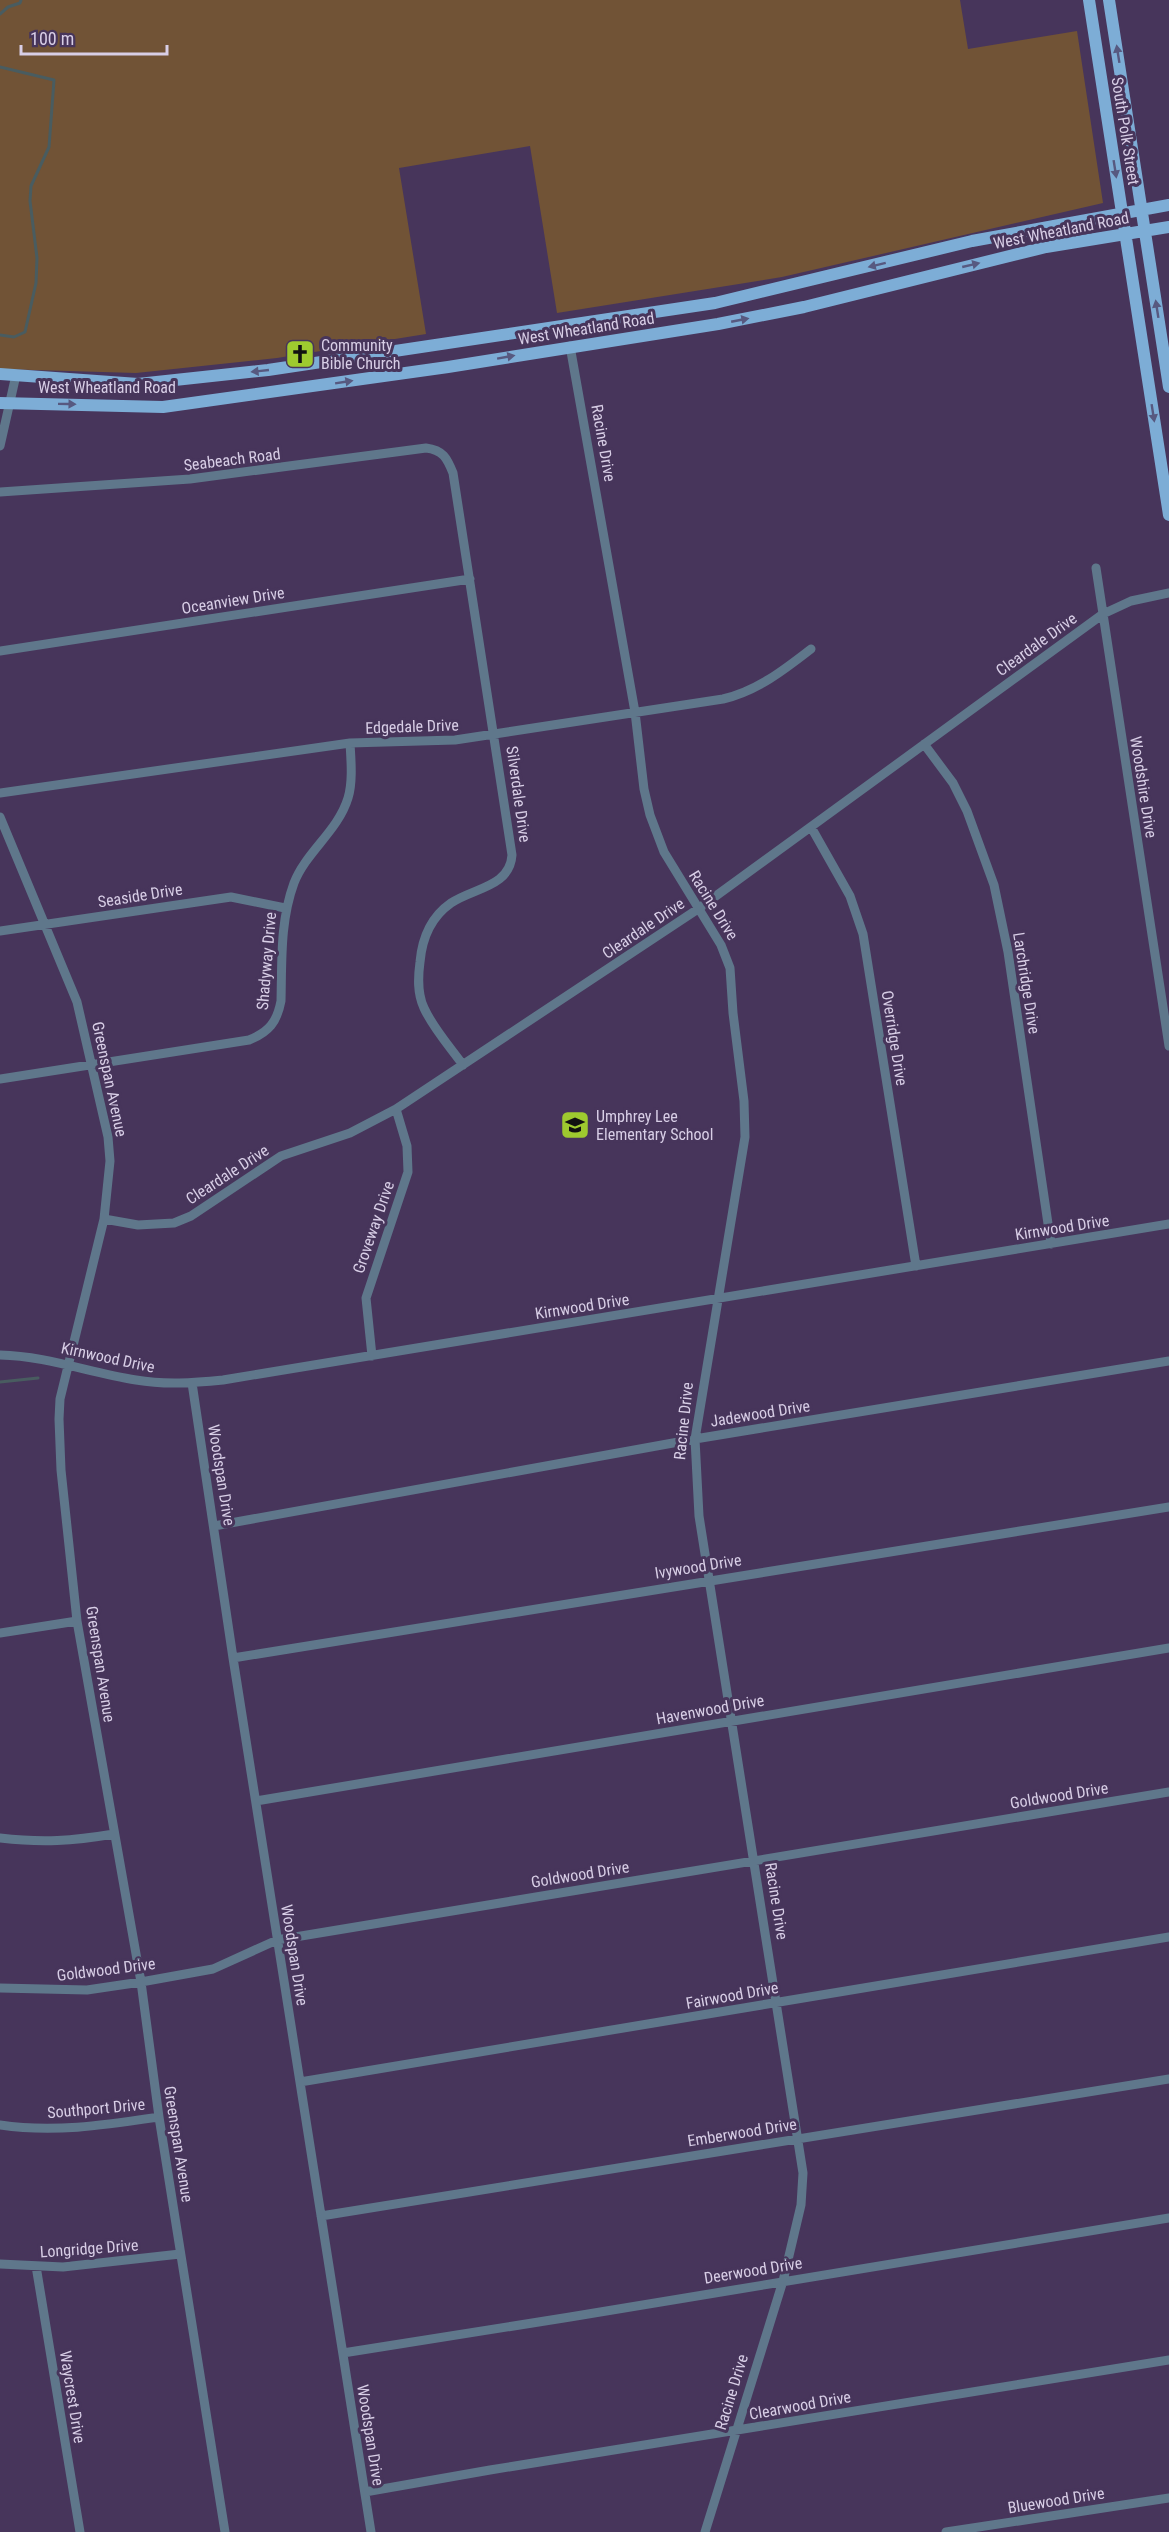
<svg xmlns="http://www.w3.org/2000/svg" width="1169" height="2532" viewBox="0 0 1169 2532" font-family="'Roboto Condensed',sans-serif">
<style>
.green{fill:#715336}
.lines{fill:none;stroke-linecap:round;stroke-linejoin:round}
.stream{stroke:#495c60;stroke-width:3}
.minor{stroke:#5f778b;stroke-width:9}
.major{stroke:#7dadd6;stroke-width:12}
.oneway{fill:#575980}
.labels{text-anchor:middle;stroke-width:6;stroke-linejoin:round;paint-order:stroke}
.street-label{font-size:16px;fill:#d8cee6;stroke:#47355b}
.poi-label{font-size:16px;fill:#d8cee6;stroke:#47355b;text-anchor:start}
</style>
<rect width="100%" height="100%" fill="#47355b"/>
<path class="green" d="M0,0H960L968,49L1077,31L1103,203L782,277L557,313L530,146L399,168L426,334L277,358L136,373L0,369Z"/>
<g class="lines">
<path class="stream" d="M0,14L8,7L20,3L21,0
M0,67L54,80L49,147L31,186L30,201L37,258L36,283L25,332L14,337L0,335
M0,1382L38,1378"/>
<path class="minor" d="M570,346L635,712L644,789L650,815L664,852L721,945L730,968L733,1013L744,1101L745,1137L695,1439L699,1516L803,2173L801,2205L783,2281L705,2532
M0,446L16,375
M0,492L190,479L426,448C443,450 447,458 453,473L512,855C510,887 473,888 451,903C431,917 422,939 420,962C418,977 417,993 424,1008C433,1028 450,1047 463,1065
M1096,568L1169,1046
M0,651L470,579
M924,744L953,783L967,811L994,885L1008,952L1051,1244
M0,793L350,743L455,740L723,699C757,691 784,670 811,649
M0,817L77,1002L108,1137L110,1161L104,1219L60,1399L59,1419L61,1470L77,1621L141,1982L159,2117L225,2532
M811,827L850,896L863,934L916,1266
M0,931L231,897L285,908
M0,1079L249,1040C269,1032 277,1022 281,1001C282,961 280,921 294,883C306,852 338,831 348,798C353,782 351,760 350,743
M104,1219L138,1225L174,1223L191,1216L281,1156L350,1133L396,1109L698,909L1103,614L1131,601L1169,593
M0,1355C47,1356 90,1373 136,1380C165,1385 193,1383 223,1380L1169,1224
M372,1356L366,1298L408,1172L407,1146L396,1109
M192,1383L233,1658L371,2532
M214,1526L695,1439L1169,1361
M0,1633L77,1621
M233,1658L1169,1507
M256,1801L1169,1648
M0,1838C43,1843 72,1841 114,1834
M0,1988L87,1990L141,1982L213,1969L277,1940L1169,1792
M300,2082L1169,1937
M0,2125C54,2133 105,2125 159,2117
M321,2216L1169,2079
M0,2264L63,2267L180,2254
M36,2266L80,2532
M343,2353L570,2317L1169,2218
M365,2492L490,2470L1169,2360
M946,2532L1169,2498"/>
<path class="major" d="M1089,0L1169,515
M1109,0L1169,387
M0,374L138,384L268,370L715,303L972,241L1169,205
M0,403L163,407L448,367L718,324L804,307L1046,247L1169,227"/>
</g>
<defs><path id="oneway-solid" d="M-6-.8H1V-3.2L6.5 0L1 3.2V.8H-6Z" transform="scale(1.5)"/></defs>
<g class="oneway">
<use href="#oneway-solid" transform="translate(1118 54) rotate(-99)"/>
<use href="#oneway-solid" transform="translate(1115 169) rotate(81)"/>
<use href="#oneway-solid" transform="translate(877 265) rotate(166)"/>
<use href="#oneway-solid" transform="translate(971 265) rotate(-13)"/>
<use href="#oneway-solid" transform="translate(1157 309) rotate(-99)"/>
<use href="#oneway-solid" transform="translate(740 320) rotate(-11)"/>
<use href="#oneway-solid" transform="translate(506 357) rotate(-10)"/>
<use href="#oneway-solid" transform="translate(260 371) rotate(174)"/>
<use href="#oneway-solid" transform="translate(344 382) rotate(-9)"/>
<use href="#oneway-solid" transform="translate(67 404) rotate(1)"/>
<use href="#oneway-solid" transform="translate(1153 413) rotate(81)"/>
</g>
<defs>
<g id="church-square" transform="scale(1.5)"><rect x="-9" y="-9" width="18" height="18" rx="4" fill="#9eca2f" stroke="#47355b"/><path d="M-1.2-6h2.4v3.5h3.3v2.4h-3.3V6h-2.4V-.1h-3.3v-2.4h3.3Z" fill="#111"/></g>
<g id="school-square" transform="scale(1.5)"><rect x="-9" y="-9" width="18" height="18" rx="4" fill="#9eca2f" stroke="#47355b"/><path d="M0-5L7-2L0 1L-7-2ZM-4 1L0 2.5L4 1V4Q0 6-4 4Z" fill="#111"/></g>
</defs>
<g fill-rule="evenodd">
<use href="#church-square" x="300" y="354"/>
<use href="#school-square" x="575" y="1125"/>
</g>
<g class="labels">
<g class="street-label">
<text transform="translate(1126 131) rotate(81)" y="6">South Polk Street</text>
<text transform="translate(1061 230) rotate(-11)" y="6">West Wheatland Road</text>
<text transform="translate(586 328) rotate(-9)" y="6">West Wheatland Road</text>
<text x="107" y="393">West Wheatland Road</text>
<text transform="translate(604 443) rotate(80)" y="6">Racine Drive</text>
<text transform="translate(232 459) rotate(-7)" y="6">Seabeach Road</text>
<text transform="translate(233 600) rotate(-9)" y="6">Oceanview Drive</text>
<text transform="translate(1036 644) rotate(-36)" y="6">Cleardale Drive</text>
<text transform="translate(412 726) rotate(-2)" y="6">Edgedale Drive</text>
<text transform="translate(1144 787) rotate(81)" y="6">Woodshire Drive</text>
<text transform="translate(519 794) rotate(82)" y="6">Silverdale Drive</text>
<text transform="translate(140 895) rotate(-9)" y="6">Seaside Drive</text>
<text transform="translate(714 905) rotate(58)" y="6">Racine Drive</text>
<text transform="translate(643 928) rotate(-34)" y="6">Cleardale Drive</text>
<text transform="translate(266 961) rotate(-85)" y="6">Shadyway Drive</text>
<text transform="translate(1027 983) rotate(81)" y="6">Larchridge Drive</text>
<text transform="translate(895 1038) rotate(81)" y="6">Overridge Drive</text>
<text transform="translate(110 1079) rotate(78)" y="6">Greenspan Avenue</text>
<text transform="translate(227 1174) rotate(-33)" y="6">Cleardale Drive</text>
<text transform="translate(373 1227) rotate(-71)" y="6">Groveway Drive</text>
<text transform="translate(1062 1227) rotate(-9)" y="6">Kirnwood Drive</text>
<text transform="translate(582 1306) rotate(-9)" y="6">Kirnwood Drive</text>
<text transform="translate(108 1357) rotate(12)" y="6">Kirnwood Drive</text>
<text transform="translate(760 1413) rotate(-9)" y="6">Jadewood Drive</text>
<text transform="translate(683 1421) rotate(-84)" y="6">Racine Drive</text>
<text transform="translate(222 1475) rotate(81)" y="6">Woodspan Drive</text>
<text transform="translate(698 1566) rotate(-9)" y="6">Ivywood Drive</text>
<text transform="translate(101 1664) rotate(81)" y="6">Greenspan Avenue</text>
<text transform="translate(710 1709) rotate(-10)" y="6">Havenwood Drive</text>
<text transform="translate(1059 1795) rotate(-9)" y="6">Goldwood Drive</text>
<text transform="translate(580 1874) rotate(-9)" y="6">Goldwood Drive</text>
<text transform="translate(777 1901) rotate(81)" y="6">Racine Drive</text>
<text transform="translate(295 1955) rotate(81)" y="6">Woodspan Drive</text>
<text transform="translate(106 1969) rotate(-7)" y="6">Goldwood Drive</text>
<text transform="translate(732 1995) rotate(-10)" y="6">Fairwood Drive</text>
<text transform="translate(96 2108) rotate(-5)" y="6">Southport Drive</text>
<text transform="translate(742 2132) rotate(-9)" y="6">Emberwood Drive</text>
<text transform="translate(179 2144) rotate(81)" y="6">Greenspan Avenue</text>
<text transform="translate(89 2248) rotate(-4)" y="6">Longridge Drive</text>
<text transform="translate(753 2270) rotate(-9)" y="6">Deerwood Drive</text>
<text transform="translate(731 2392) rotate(-73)" y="6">Racine Drive</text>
<text transform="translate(73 2397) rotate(81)" y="6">Waycrest Drive</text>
<text transform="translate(800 2405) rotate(-10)" y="6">Clearwood Drive</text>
<text transform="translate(371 2435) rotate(81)" y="6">Woodspan Drive</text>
<text transform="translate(1056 2500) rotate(-9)" y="6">Bluewood Drive</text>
</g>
<g class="poi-label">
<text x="321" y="351">Community<tspan x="321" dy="18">Bible Church</tspan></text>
<text x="596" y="1122">Umphrey Lee<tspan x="596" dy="18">Elementary School</tspan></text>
</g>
</g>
<path d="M21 45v9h146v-9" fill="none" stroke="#d8cee6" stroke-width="3"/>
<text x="30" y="45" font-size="18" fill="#d8cee6" stroke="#47355b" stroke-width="4.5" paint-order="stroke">100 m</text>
</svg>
